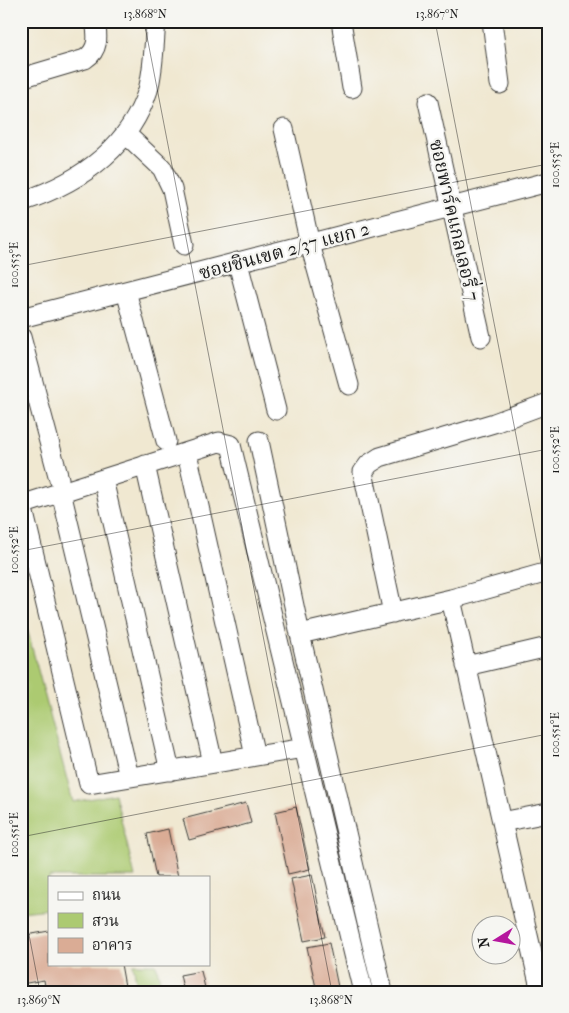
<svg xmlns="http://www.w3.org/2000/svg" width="569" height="1013" viewBox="0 0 569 1013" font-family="'IM FELL French Canon','Noto Serif Thai',serif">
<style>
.green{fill:#acca71;stroke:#647346}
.building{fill:#daac95}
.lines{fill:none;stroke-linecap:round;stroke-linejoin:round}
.minor-casing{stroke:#3c3b37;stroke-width:21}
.minor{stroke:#fff;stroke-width:19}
.ticks{fill:none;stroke:#1c1c1c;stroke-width:1;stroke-opacity:0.45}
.labels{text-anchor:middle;stroke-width:4.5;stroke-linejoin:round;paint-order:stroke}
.street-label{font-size:19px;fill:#1c1c1c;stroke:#f6f6f2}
.neatline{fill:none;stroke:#1c1c1c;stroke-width:2}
.ticks-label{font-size:12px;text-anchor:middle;fill:#1c1c1c}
</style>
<rect width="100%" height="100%" fill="#f6f6f2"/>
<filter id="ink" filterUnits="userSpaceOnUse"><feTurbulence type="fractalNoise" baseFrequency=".02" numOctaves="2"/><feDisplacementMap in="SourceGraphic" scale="10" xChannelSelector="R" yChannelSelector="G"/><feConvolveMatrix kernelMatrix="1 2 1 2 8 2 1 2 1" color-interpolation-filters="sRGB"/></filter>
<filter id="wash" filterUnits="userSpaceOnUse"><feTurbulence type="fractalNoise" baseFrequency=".0096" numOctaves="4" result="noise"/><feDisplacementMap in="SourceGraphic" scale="20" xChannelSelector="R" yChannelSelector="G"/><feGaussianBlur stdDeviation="1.12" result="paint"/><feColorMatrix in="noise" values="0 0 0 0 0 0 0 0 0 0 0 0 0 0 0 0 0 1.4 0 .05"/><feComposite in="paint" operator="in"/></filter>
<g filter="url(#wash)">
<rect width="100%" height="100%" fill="#f0e8d1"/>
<path class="green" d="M21,606L73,802L115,794L135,877H49V909L21,912Z
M133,964H156L163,992H138Z"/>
<g id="blocks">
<path class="building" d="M246,803L251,823L189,840L183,819Z
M296,807L310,869L288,874L275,812Z
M168,829L178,877H156L147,834Z
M312,875L325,937L304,941L291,879Z
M49,931V964H121L126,992H46L44,980L21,984V936Z
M329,943L339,992H317L307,947Z
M201,971L206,992H184L180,975Z"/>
</g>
</g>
<g filter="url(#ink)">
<use href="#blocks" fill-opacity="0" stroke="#3c3b37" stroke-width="1"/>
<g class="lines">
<g class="minor-casing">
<path id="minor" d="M341,21L352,88
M492,21L500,84
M21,78L85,59C99,50 98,37 95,21
M428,102L481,337
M284,129L310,244L349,385
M126,134L162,168L172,189L184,245
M21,202C78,183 129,149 148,90C154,68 154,43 156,21
M238,263L276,410
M126,291L166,441
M21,318L548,182
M21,337L59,479
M259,441L300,634L383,992
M187,453L255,756
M145,465L213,763
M103,479L170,771
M61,492L129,777
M21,505L219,442L231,445L363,992
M22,505L89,784L304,748
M451,599L541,992
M393,613L363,472L369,464L380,457L494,423L548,403
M300,634L451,599L548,572
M466,666L548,647
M502,822L548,813"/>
</g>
<use href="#minor" class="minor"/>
</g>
</g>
<path class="ticks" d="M144,21L332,992M435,21L548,599M21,266L548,164M21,551L548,449M21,837L548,734M21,893L40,992"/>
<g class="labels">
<g class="street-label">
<text transform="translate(455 220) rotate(77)" y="7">ซอยพาร์คแกลเลอรี่ 7</text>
<text transform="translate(284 250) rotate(-15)" y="7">ซอยชินเขต 2/37 แยก 2</text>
</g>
</g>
<rect width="569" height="1013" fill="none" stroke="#f6f6f2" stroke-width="55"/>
<rect x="48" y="876" width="162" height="90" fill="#f6f6f2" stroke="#9f9f9c"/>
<rect x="58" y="892" width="25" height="8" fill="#ffffff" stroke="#9f9f9c"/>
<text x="92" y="900" font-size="15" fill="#1c1c1c">ถนน</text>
<rect x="58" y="913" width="25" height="15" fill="#acca71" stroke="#9f9f9c"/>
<text x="92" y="926" font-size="15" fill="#1c1c1c">สวน</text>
<rect x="58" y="938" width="25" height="15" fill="#daac95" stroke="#9f9f9c"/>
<text x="92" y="950" font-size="15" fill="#1c1c1c">อาคาร</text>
<g transform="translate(496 940) rotate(259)"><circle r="24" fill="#f6f6f2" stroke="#9f9f9c"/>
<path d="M0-4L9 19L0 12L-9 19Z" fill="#b5179e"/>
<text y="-8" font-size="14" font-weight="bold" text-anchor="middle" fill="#1c1c1c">N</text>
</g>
<rect x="28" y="28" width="514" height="958" class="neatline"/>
<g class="ticks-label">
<text x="145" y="18">13.868°N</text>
<text x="437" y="18">13.867°N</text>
<text transform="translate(555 165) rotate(-90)" y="4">100.553°E</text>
<text transform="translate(14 265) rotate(-90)" y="4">100.553°E</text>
<text transform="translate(555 450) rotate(-90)" y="4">100.552°E</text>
<text transform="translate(14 550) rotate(-90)" y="4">100.552°E</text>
<text transform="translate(555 735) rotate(-90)" y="4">100.551°E</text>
<text transform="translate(14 835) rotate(-90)" y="4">100.551°E</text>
<text x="39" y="1004">13.869°N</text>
<text x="331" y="1004">13.868°N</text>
</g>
</svg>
